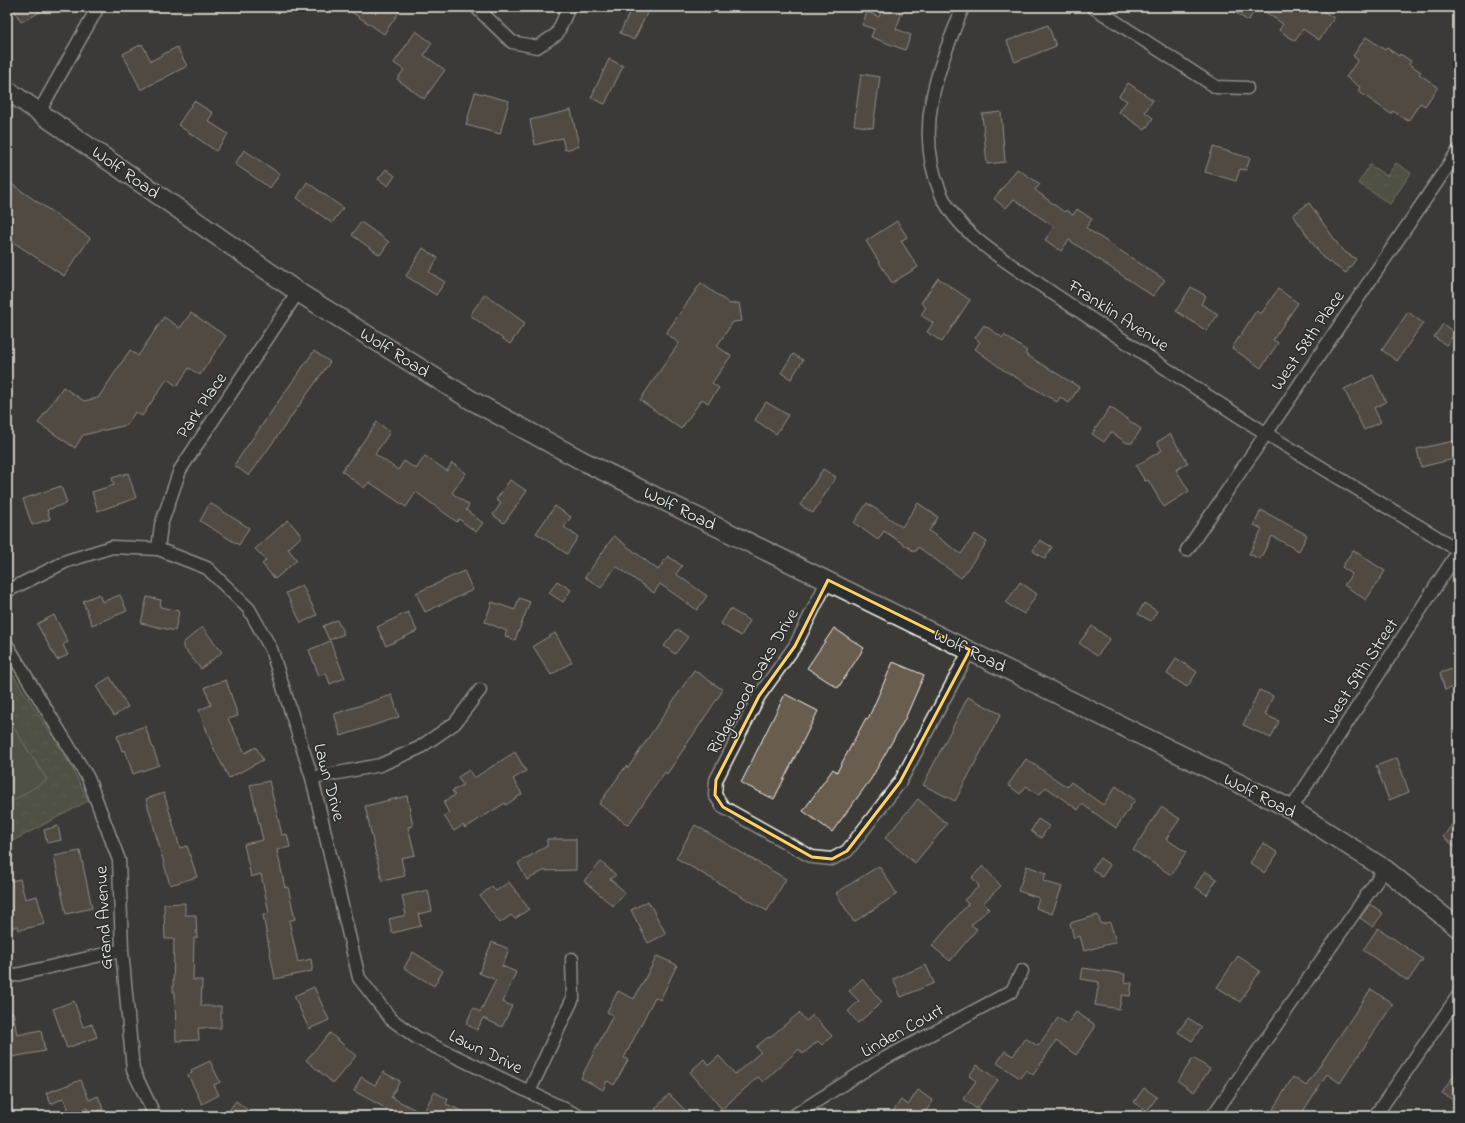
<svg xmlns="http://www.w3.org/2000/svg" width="1465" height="1123" viewBox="0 0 1465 1123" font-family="'Indie Flower',sans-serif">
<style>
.park{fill:url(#park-crowns);stroke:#aeb09e}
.garden{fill:#676e54;stroke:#aeb09e}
.building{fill:#695d50;stroke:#f4f1e8}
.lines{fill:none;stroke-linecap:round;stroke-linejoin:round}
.minor-casing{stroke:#f4f1e8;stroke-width:15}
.secondary-casing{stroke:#f4f1e8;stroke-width:21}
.minor{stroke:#2a2d2e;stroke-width:12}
.secondary{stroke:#2a2d2e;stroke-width:18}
.marked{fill:none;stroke:#ffd166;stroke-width:3;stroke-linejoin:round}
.labels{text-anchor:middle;stroke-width:3;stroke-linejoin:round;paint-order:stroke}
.street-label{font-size:18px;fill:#f4f1e8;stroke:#2a2d2e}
</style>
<defs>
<pattern id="park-crowns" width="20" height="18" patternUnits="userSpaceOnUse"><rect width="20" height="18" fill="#676e54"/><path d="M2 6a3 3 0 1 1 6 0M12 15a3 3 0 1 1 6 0" fill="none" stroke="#7d836d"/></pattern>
</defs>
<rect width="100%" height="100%" fill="#3d3b38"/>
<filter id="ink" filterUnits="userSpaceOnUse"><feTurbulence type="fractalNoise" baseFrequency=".025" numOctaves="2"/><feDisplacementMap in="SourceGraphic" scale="8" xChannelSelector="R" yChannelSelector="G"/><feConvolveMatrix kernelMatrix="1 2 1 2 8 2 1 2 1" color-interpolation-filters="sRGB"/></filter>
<g filter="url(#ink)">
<path class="park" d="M1396 163 1411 173 1390 204 1358 183 1370 165 1387 176Z
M7 665 71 765 88 801 7 844Z"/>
<path class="garden" d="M7 717 47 780 7 804Z"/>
<path class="building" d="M13 7H50L21 22Z
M344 7H391L399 12 384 34Z
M632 7H650L634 40 620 33Z
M883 7H904L896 29 911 35 905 50 871 37 874 29 862 25 867 12 879 17Z
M1227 7H1257L1248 21Z
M1258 7H1317L1334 18 1319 40 1303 29 1295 41 1279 30 1283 24Z
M1048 25 1056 46 1015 62 1007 41Z
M416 31 432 43 424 55 445 70 424 99 397 79 404 70 394 63Z
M1366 37 1385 50 1387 48 1399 56 1400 54 1411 61 1409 64 1421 72 1419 74 1438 87 1425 106 1420 103 1408 121 1393 111 1391 114 1358 91 1360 87 1346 77 1358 60 1353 56Z
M142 44 151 61 177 47 187 66 141 90 123 54Z
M609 59 623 66 605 104 591 98Z
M861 74 880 77 873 128 854 125Z
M1128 83 1153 100 1145 112 1153 118 1145 130 1119 112 1127 101 1119 96Z
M475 92 509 101 500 134 466 125Z
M194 101 213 113 208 121 228 134 216 151 178 125Z
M571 110 579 146 565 150 562 138 535 145 530 120Z
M1001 112 1005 162 987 164 982 114Z
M1213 147 1250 158 1246 170 1240 169 1236 181 1205 172Z
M244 150 280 174 270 188 235 164Z
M386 169 395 176 388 186 378 179Z
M1017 169 1040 184 1035 190 1064 212 1066 210 1073 215 1077 209 1092 219 1086 228 1165 280 1153 296 1069 240 1061 251 1045 240 1054 227 1014 199 1006 208 994 199Z
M7 181 90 238 64 276 7 238Z
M307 182 343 208 332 223 297 198Z
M1309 203 1342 250 1356 259 1346 273 1323 258 1293 215Z
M897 221 907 237 901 241 918 267 892 283 866 241Z
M361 222 389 242 380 255 352 235Z
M423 248 438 258 429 272 445 282 436 295 406 276Z
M938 278 970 300 942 342 927 332 933 323 921 315 926 307 921 303Z
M701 283 730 304 739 303 742 321 733 322 717 346 731 356 712 383 719 388 708 403 702 399 681 429 640 400 679 343 666 333Z
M1191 287 1206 296 1201 304 1218 314 1207 331 1176 311Z
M1278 289 1298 303 1273 340 1278 343 1261 368 1232 348 1256 311 1261 314Z
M485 294 525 323 510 344 470 315Z
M1408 312 1423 323 1397 361 1382 350Z
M191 313 226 336 200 375 189 368 177 386 167 379 142 416 135 412 127 425 83 435 75 448 38 423 63 387 84 401 98 398 130 350 138 356 164 317 180 328Z
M1443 324 1455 333 1446 345 1434 337Z
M984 325 1003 338 1004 335 1027 351 1025 354 1079 387 1069 403 1060 397 1057 402 1002 369 975 349 980 342 975 338Z
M314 351 330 362 249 476 234 465Z
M793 354 803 360 791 379 781 373Z
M1373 375 1386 402 1374 408 1381 422 1364 430 1344 389Z
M766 402 788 415 776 434 755 420Z
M1110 407 1141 429 1132 443H1127L1111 432 1104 442 1092 434Z
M377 422 390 432 375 454 398 470 404 461 416 469 425 456 447 471 452 463 466 473 452 493 469 505 466 510 483 523 476 532 459 519 457 522 416 492 406 507 369 482 364 488 342 471Z
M1170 434 1188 463 1176 470 1189 491 1164 507 1148 480 1145 481 1136 466 1162 450 1157 442Z
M1458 440V458L1421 467 1417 449Z
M823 469 836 477 813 513 800 505Z
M128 473 136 498 98 511 92 492 114 485 112 478Z
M510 480 527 491 504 523 493 515 501 503 496 500Z
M61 486 67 503 47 510 50 519 32 525 23 499Z
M210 503 249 528 239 545 200 521Z
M867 503 902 527 918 503 938 517 929 531 961 554 975 534 987 542 961 578 918 547 915 552 884 531 878 540 854 523Z
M555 506 571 517 564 527 578 537 567 554 536 533Z
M1261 510 1307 535 1299 551 1272 536 1260 559 1249 554 1262 529 1254 525Z
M288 520 302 536 288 549 297 560 275 579 262 564 266 560 255 549Z
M614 536 658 570 668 556 682 566 676 574 707 596 697 610 660 584 654 593 616 566 601 588 585 577Z
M1040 540 1052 547 1045 559 1033 551Z
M1353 550 1385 571 1366 600 1344 585 1352 574 1342 567Z
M464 571 473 590 425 612 416 593Z
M557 581 571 590 563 602 549 593Z
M1020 582 1037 594 1024 614 1006 603Z
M302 585 317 615 301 623 286 593Z
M99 594 102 602 120 595 127 611 92 625 83 601Z
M147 597 161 600 160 607 179 611 175 631 141 623Z
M519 598 530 602 515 640 505 636 507 631 485 622 492 602 515 610Z
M1144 603 1157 611 1151 621 1138 614Z
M730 609 750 621 741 636 721 624Z
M408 612 417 631 386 646 377 627Z
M54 615 68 642 63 645 68 655 57 660 37 624Z
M337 620 344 634 329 640 323 626Z
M1092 626 1110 639 1097 656 1079 643Z
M202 627 222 652 201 669 183 647V643Z
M834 628 864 648 838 688 807 668Z
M677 629 688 637 675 654 664 646Z
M555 633 572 662 551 675 533 646Z
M330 641 345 678 330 684 326 673 319 676 309 650Z
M1176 658 1197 672 1187 687 1167 674Z
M893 662 924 675 905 719 871 779 832 832 803 811 833 769 837 772 866 718 868 719Z
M1458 667V685L1445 690 1440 673Z
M694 670 723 690 667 774 665 772 628 825 599 804 626 766 628 768Z
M110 677 128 707 114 716 96 686Z
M226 680 238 716 228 719 245 753 256 747 263 760 229 778 212 745 199 710 211 705 205 687Z
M1259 690 1273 696 1265 715 1279 721 1271 738 1243 725Z
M785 694 818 711 774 799 741 783Z
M392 695 399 717 341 736 334 714Z
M968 697 1001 714 955 801 923 785Z
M145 726 159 765 133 774 125 750 122 751 117 736Z
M515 752 526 771 513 779 522 794 506 805 505 803 465 828 463 825 454 831 444 816 449 813 443 802 455 795 452 791 463 785 458 777 469 770 474 778Z
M1397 758 1409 792 1389 800 1376 766Z
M1026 759 1067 787 1071 782 1103 805 1116 786 1135 800 1116 828 1082 804 1078 810 1046 787 1039 795 1026 786 1020 794 1008 785Z
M269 781 282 835 287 834 290 847 277 850 285 888 288 887 295 919 289 921 298 962 311 959 312 966V971L275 979 263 915 269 913 261 874 251 877 244 844 263 840 250 785Z
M164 793 180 848 187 846 197 877 170 885 146 799Z
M407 796 413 826 408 827 415 855 401 858 405 876 382 881 365 806Z
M918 799 947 824 915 863 885 838Z
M1161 807 1180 819 1166 839 1186 852 1171 875 1133 850Z
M1458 817V849L1443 837Z
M1038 819 1049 826 1041 838 1031 831Z
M695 825 786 879 767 911 676 858Z
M58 826 61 840 47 843 44 830Z
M547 839H576V870L543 871 527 880 518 863 547 846Z
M1263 843 1278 853 1264 873 1250 863Z
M80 851 92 908 66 914 54 856Z
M1100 858 1110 865 1102 877 1092 869Z
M601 862 616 875 610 879 625 892 613 906 584 881Z
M879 866 897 894 854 922 836 893Z
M983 866 1001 886 983 903 989 909 971 925 977 929 950 961 932 946 968 904 964 900 979 886 972 877Z
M1027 866 1046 873 1043 881 1062 887 1052 914 1036 908 1039 898 1018 891Z
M1205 871 1217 879 1207 895 1195 887Z
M20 879 25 899 37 896 45 924 19 930 18 926 7 929V882Z
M509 882 529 909 515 919 511 915 500 923 480 896 492 886 496 891Z
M428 890 432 911 418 914 421 926 392 933 389 919 406 915 402 896Z
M648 901 666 934 648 943 631 910Z
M185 903V915H196L197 938H194L193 980H202L201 1006H221V1028H198L199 1040 176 1041 175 992H173L174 939H165L164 904Z
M1370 904 1383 913 1373 927 1360 918Z
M1098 915 1101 924 1110 922 1116 942 1084 951 1080 936 1074 938 1070 923Z
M1378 928 1423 959 1408 981 1363 950Z
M492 942 509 949 502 966 516 972 503 1002 512 1006 502 1027 483 1018 477 1030 466 1024 473 1008 480 1012 496 980 479 973Z
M413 952 443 971 434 986 404 968Z
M657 956 677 965 660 1000 655 997 624 1058 628 1060 614 1085 607 1081 603 1090 581 1078 613 1015 607 1012 618 991 634 999Z
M1238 956 1260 971 1240 1002 1217 987Z
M926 965 934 983 901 997 893 979Z
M1083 968 1125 974 1124 982 1132 983 1130 996 1122 995 1119 1009 1095 1005 1099 982 1081 979Z
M862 979 882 1002 858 1023 848 1011 859 1001 849 991Z
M314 987 329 1020 309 1029 294 996Z
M1371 989 1393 1004 1340 1083 1327 1074 1300 1116H1283L1273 1109 1293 1077 1306 1086Z
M74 1001 83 1027 92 1024 97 1037 67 1048 53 1009Z
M7 1012H13L17 1035 41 1030 45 1051 7 1058Z
M1076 1012 1094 1024V1029L1076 1055 1056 1041 1033 1075 1026 1070 1020 1078 997 1063 1005 1051 1013 1056 1025 1038 1038 1046 1058 1018 1067 1024Z
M799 1013 806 1021 813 1015 832 1036 822 1045 818 1041 803 1054 799 1049 763 1082 758 1077 722 1109 690 1072 704 1059 709 1065 719 1056 735 1074 761 1052 756 1047 768 1037 769 1038Z
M1188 1018 1202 1027 1192 1041 1178 1032Z
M330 1033 356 1056 333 1083 306 1060Z
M1193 1058 1210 1069 1194 1092 1178 1081Z
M210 1061 220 1082 214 1085 219 1095 202 1104 188 1075 192 1073 191 1070Z
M977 1065 998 1080 977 1109 963 1099 976 1081 969 1076Z
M1458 1069V1103L1442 1093Z
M383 1072 400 1081 391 1097 423 1114 434 1092 448 1099 446 1104 473 1116H400L354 1091 361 1077 375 1085Z
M81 1080 89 1100 98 1096 103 1109 89 1115 87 1108 70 1114 64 1098 51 1104 46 1093Z
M1144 1088 1157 1097 1147 1111 1134 1102Z
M918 1090 933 1101 923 1115 924 1116H890L901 1100 908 1105Z
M669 1094 691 1116H662L655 1109Z
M236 1101 255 1116H225Z"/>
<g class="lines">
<g class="minor-casing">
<path id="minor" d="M476 7 512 42 537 47 557 34 569 7
M963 7C938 69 913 128 941 194 958 233 1001 258 1035 281 1062 300 1090 318 1117 336 1167 369 1216 402 1267 434 1330 473 1394 511 1458 550
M1093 7 1216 87 1247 88
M39 112 98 7
M158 549 161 525 180 470 298 292
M1187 550 1458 151
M828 580 795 646 759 696 716 780 715 795 723 807 812 857 832 859 847 851 900 782 970 650
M7 591 67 561 112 547 158 549 207 568 249 609 271 649 312 778 359 978 391 1019 417 1038 579 1116
M7 645 88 778 119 860 122 950 133 1070 155 1116
M312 778 380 765 419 748 455 723 480 690
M1291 809 1458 552
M7 977 122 950
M529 1092 573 998 572 959
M1214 1114 1385 869
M793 1116 878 1062 1012 991 1022 971
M1375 1116 1458 996"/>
</g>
<g class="secondary-casing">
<path id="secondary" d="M7 90 298 292 471 400 581 460 1291 809 1385 869 1458 928"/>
</g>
<use href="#minor" class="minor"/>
<use href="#secondary" class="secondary"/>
</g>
</g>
<path d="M0 0H1465V1123H0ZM828 580 970 650 900 782 847 851 832 859 812 857 723 807 715 795 716 780 759 696 795 646Z" fill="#3d3b38" fill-opacity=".55" fill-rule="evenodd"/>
<path class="marked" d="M828 580 970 650 900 782 847 851 832 859 812 857 723 807 715 795 716 780 759 696 795 646Z"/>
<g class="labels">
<g class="street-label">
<text transform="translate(126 172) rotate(35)" y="6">Wolf Road</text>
<text transform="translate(1119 315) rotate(33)" y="6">Franklin Avenue</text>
<text transform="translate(1307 340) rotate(-56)" y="6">West 58th Place</text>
<text transform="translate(395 352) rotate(32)" y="6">Wolf Road</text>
<text transform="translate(201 405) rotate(-56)" y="6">Park Place</text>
<text transform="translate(680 508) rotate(26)" y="6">Wolf Road</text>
<text transform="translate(970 650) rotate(26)" y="6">Wolf Road</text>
<text transform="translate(1360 671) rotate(-57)" y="6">West 59th Street</text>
<text transform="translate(752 681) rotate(-60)" y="6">Ridgewood Oaks Drive</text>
<text transform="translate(330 782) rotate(75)" y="6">Lawn Drive</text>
<text transform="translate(1260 795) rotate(27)" y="6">Wolf Road</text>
<text transform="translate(103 918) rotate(-93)" y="6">Grand Avenue</text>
<text transform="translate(902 1030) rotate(-29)" y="6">Linden Court</text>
<text transform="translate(486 1051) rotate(26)" y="6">Lawn Drive</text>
</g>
</g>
<rect width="1465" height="1123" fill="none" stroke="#2a2d2e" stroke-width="24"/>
<rect x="12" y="12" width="1441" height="1099" fill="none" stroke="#f4f1e8" stroke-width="1.5" filter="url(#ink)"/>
</svg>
